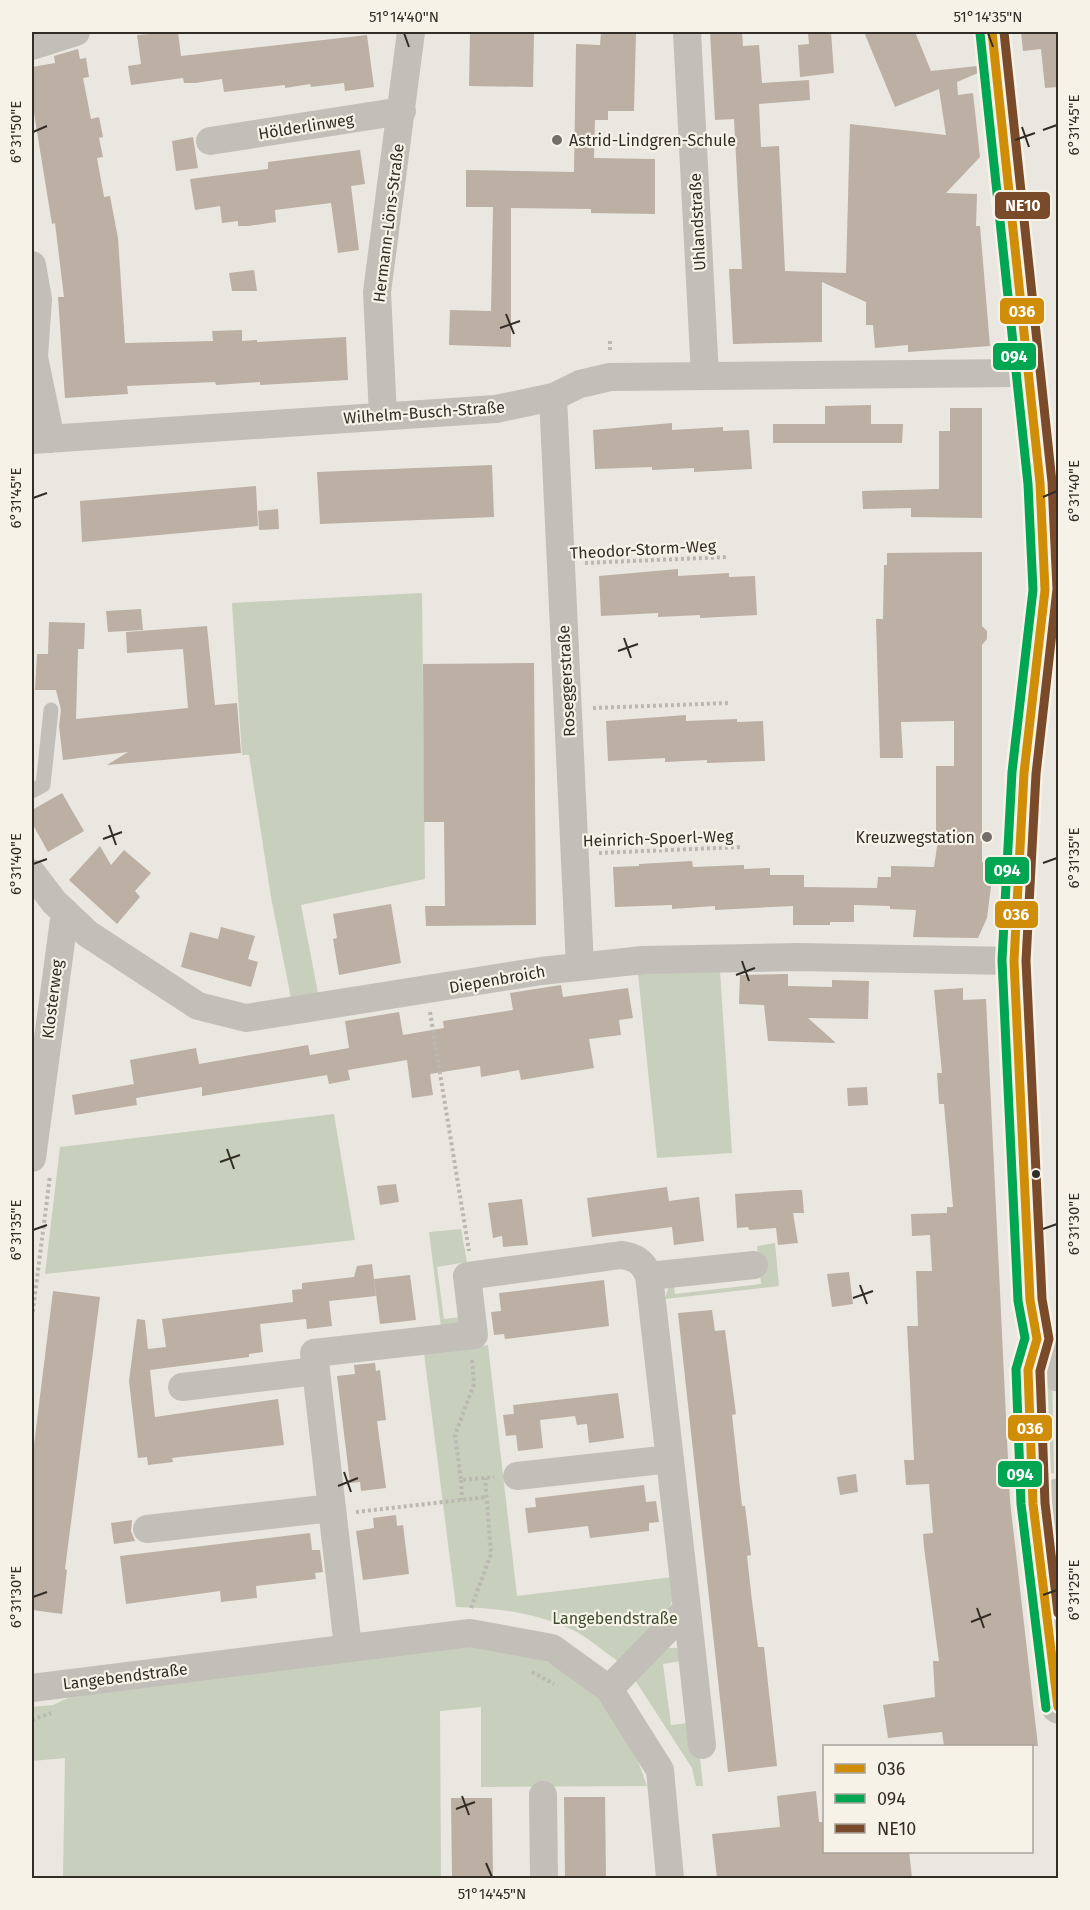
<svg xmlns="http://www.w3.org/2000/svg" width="1090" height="1910" viewBox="0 0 1090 1910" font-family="'Fira Sans',sans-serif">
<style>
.green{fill:#c8cfbc}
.building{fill:#bcafa4}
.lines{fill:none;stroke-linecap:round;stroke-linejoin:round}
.path{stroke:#bbb8b2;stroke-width:4;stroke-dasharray:3 3;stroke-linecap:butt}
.service{stroke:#c2bfb9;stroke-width:15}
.minor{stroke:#c2bfb9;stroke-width:28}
.tertiary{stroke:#c2bfb9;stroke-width:33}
.bus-1-casing{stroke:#f6f2e7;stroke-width:14}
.bus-2-casing{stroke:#f6f2e7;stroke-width:14}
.bus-3-casing{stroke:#f6f2e7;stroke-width:14}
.bus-1{stroke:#d08e08;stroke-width:9}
.bus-2{stroke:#00a651;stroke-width:9}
.bus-3{stroke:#7a4b2a;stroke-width:9}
.ticks{fill:none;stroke:#332d28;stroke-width:2}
.poi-dot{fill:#736e68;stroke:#f6f2e7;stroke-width:2}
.bus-dot{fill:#332d28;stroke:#f6f2e7;stroke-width:2}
.labels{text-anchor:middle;stroke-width:4.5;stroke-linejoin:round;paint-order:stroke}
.street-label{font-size:16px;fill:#332d28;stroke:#f6f2e7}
.poi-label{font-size:16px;fill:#332d28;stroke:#f6f2e7;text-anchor:start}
.park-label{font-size:16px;fill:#3d4e2f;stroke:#f6f2e7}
.line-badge{stroke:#f6f2e7;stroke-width:2}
.badge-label{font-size:16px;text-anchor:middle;font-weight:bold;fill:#fff}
.neatline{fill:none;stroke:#332d28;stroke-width:2}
.ticks-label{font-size:15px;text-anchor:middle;fill:#332d28}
</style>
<rect width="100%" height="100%" fill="#eae7e0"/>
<path class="green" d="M422 593 425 879 301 905 318 993 291 998 271 897 249 755H242L232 603Z
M720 971 732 1153 657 1158 638 974Z
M334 1114 355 1240 45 1274 60 1147Z
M461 1229 467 1262 437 1267 444 1319 462 1317 456 1326 441 1327 429 1232Z
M775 1243 779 1286 665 1299 668 1288 674 1285 675 1294 761 1284 757 1246Z
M488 1345 517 1596 673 1577 674 1595 669 1609 619 1662C604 1652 589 1638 573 1630 535 1612 497 1608 456 1607L424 1353Z
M1052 1372 1054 1473 1045 1474 1040 1373Z
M492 1646 538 1657 572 1675 609 1708 633 1747 647 1786 481 1787V1707L440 1711 441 1878H63L65 1758 32 1761V1707L53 1705 83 1691 452 1647Z
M664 1648H677L681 1661 663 1664 671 1725 689 1723 700 1758 703 1786H696L692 1768 635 1680Z"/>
<path class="building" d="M178 32 181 56 367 35 374 87 345 91 344 83 311 87 310 84 285 88V85L224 92 222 79 195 83H184L183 78 131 85 128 66 141 64 137 35Z
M470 32H534L533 87 469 86Z
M601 32H636L634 111H608V120H595L594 158 655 159V214L591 213V209L511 208V347L449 345 450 310 491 311 493 207H466V170L574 172 576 44 600 45Z
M710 32H742L743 46 759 45 762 83 809 80 810 100 759 104 761 147 779 146 785 271 846 273 850 124 946 135 939 89 895 107 864 32H915L931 71 977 66 978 73 957 82 958 95 973 93 980 157 946 193 977 194 976 226H980L990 346 908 352V345L875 348 873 325H866V302L822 282V342L733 344 729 269H742L734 119 715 120Z
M808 32H831L834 73 800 77 798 45 809 44Z
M1021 32H1059L1058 87 1045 88 1041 49 1023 51Z
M78 49 80 59 86 58 89 77 83 78 91 119 99 117 103 137 99 138 103 157 97 158 104 197 110 196 118 238 125 343 213 341 212 331 242 330V341L257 340V342L346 337 348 380 260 385V382L216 385 215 382 127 386 128 394 65 398 58 297H64L55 223 52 224 32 101V67L55 63 54 56Z
M193 137 198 168 176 171 172 141Z
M360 150 365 184 351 186 359 250 338 253 331 203 275 210 276 222 248 226H238V221L222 223 220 206 195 210 190 179 268 169V162Z
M254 270 257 291H232L229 273Z
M871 405V424H903L902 443H773V424H825V406Z
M950 408H982V518L911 517V508L863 509 862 491 939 489V431H950Z
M672 423V430L723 427V431L749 430 752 469 694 472V468L652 470V467L595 469 593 430Z
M492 465 494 517 320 524 317 472Z
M256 486 258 526 82 542 80 501Z
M278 509 279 529 259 530 258 511Z
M982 552V626L987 631V639L982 645V862L994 863 987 918 978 938 913 937 916 910 890 909V906L854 905V922H830V925H793V906L715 910V906L672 909V905L615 907 613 867 639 866V864L692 861 693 867 744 865V869L770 868V875H804V887L877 888 878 877H891V866L934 867 939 834 936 833V766H954V721L901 722 903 758H880L876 619H883L884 565H887V553Z
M678 569V576L729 573V577L755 576 757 615 700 618V615L658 617V613L601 616 599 576Z
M141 609 143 630 108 632 106 611Z
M49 622 85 623 84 649H78L76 719 188 708 183 649 127 653 126 632 207 626 215 705 237 703 241 753 107 765 128 752 63 760 59 726 61 710 56 690H35L37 654H48Z
M534 663 536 925 426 926 425 906H445L444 822H424L423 664Z
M686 715V721L737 719V722L763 721 765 761 707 763V760L665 762V758L608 761 606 721Z
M62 793 84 831 48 852 32 823V810Z
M100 846 111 865 124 850 151 873 135 891 140 897 117 924 69 880Z
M391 904 401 963 339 975 333 939 337 938 333 914Z
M221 927 255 936 248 959 258 962 251 987 181 967 190 932 218 939Z
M788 974V986L832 987V980L869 981 868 1019 808 1018 836 1043 768 1041 764 1005 739 1004 740 975Z
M561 985 563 997 628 988 633 1018 619 1020 621 1035 589 1039 594 1068 521 1080 519 1070 481 1077 480 1066 430 1074 433 1095 412 1098 407 1060 348 1070 350 1080 329 1084 327 1075 202 1096V1087L136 1098 130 1060 196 1048 199 1064 308 1045 310 1055 349 1048 345 1021 399 1012 403 1035 444 1028 443 1021 513 1010 510 993Z
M963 988V1000L986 999 1010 1501 1038 1746H944L942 1732 888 1738 883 1705 935 1697 933 1661H939L924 1547 923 1534 933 1533 929 1484 906 1485 905 1470 904 1460H914L907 1326H918L916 1271H932L930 1235 912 1236 911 1214 947 1213V1207H953L944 1104H939L937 1073H942L934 990Z
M134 1084 137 1105 75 1115 72 1095Z
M867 1087 868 1105 848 1106 847 1088Z
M396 1184 399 1202 380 1205 377 1186Z
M667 1187 669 1201 699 1197 704 1241 674 1245 672 1227 592 1237 587 1198Z
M792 1190H802L804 1213H793L798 1243 778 1245 776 1228 749 1230 748 1227 737 1228 735 1194Z
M522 1199 528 1245 503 1247 502 1236 493 1238 488 1203Z
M372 1264 376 1296 329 1301 332 1326 307 1329 306 1319 260 1324 263 1352 249 1354V1357L150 1370 155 1417 278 1399 284 1445 172 1458 173 1462 148 1465 147 1457 138 1458 129 1381 137 1319 145 1320 148 1349 166 1347 162 1319 293 1302 292 1290 302 1289V1283L354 1277 357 1266Z
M849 1272 853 1304 832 1307 827 1274Z
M410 1275 416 1320 380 1324 374 1279Z
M604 1280 609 1326 505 1339 504 1334 494 1335 491 1312 501 1311 499 1293Z
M53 1291 100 1297 65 1569 67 1570 62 1614 32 1610V1461Z
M712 1310 715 1331 725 1330 736 1414 732 1415 742 1506H745L748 1530 751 1555 747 1556 752 1601 758 1647H764L777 1766 728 1772 678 1313Z
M375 1363 376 1371 380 1370 386 1420 377 1421 386 1488 361 1491 360 1482 350 1483 337 1376 355 1374 354 1365Z
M618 1393 624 1438 589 1443 587 1424 577 1425 575 1416 540 1420 543 1448 518 1451 516 1435 506 1436 503 1415 514 1414 513 1405Z
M856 1474 858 1492 840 1495 837 1477Z
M644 1485 646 1502 656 1501 659 1522 649 1523V1531L590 1538 588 1526 528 1533 525 1508 536 1507 535 1498Z
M396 1515 397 1526 403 1525 409 1574 363 1580 356 1531 374 1528 373 1518Z
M132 1520 131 1531 135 1541 114 1544 111 1523Z
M310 1533 312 1550H320L323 1572 315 1573 316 1579 256 1586 257 1598 221 1602 220 1591 126 1604 120 1556Z
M816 1791 819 1822H825V1851H909L912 1878H717L712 1834 780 1827 777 1796Z
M564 1797H605L606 1878H565Z
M451 1798H492L493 1878H452Z"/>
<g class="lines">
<path class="path" d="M610 341V353
M585 563 726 557
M593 708 729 703
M599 853 742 847
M430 1012 469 1251
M32 1318 50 1176
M472 1360 474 1384 455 1435 461 1480 494 1477
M461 1480 462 1500
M356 1512 487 1497
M471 1608 491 1554 485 1478
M532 1672 554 1684
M32 1720 51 1713"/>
<path class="service" d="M32 791 43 785 51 710"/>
<path class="minor" d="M687 32 705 376
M32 46 76 32
M210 141 402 111
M32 265 38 299 34 357 51 439
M553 397 580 966
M383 416 377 292 411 32
M32 440 496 409 553 397 580 384 610 377 1029 373
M32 873 54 902 88 934 198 1006 246 1018 541 971 643 960 798 957 1014 961
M32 1158 65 912
M182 1387 316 1371
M517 1476 670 1459
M147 1529 332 1508
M687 1609 702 1745
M348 1647 314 1353 474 1335 467 1276 621 1255C636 1257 643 1262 649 1276
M32 1688 470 1633 552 1648 609 1689 660 1770 670 1878
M609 1689 687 1609 649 1276 754 1265
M543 1795 544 1878"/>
<path class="tertiary" d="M992 32 1040 483 1045 590 1024 773 1014 961 1030 1300 1037 1339 1050 1353 1058 1375
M1037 1339 1028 1370 1033 1504 1058 1707
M1048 1550 1058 1495"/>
<g class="bus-1-casing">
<path id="bus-1" d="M992 32 1040 483 1045 590 1024 773 1014 961 1030 1300 1037 1339 1028 1370 1033 1504 1058 1707"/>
</g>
<g class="bus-2-casing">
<path id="bus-2" d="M980 33 1028 484 1033 590 1012 772 1002 960 1018 1301 1025 1338 1016 1369 1021 1504 1046 1708"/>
</g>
<g class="bus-3-casing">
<path id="bus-3" d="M1004 32 1052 482 1057 589 1036 774 1026 961 1042 1299 1049 1339 1040 1371 1045 1503 1058 1613"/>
</g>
<use href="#bus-1" class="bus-1"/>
<use href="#bus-2" class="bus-2"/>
<use href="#bus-3" class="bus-3"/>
</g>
<path class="ticks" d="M404 33 409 47M988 33 993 47M1022 127 1029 147M1043 130 1057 125M33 132 47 126M1015 140 1035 133M506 314 514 334M500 328 520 321M1043 497 1057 491M33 498 47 493M624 638 631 658M618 651 638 644M109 825 116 845M103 839 122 832M1043 863 1057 858M33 864 47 859M742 961 749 981M736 975 755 968M227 1149 234 1169M220 1162 240 1155M1043 1229 1057 1224M33 1230 47 1225M860 1285 867 1304M853 1298 873 1291M344 1472 351 1492M338 1486 358 1478M1043 1595 1057 1590M33 1597 47 1592M977 1608 984 1628M971 1622 991 1614M462 1796 469 1815M456 1809 475 1802M486 1863 492 1877"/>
<g class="poi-dot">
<circle cx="557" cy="140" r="6"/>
<circle cx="987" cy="837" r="6"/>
</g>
<circle class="bus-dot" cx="1036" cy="1174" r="5"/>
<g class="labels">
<g class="street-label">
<text transform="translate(306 126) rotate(-9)" y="6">Hölderlinweg</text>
<text transform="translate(697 222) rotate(-93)" y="6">Uhlandstraße</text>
<text transform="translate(388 223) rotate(-83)" y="6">Hermann-Löns-Straße</text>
<text transform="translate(424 412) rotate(-4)" y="6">Wilhelm-Busch-Straße</text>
<text transform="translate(643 549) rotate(-3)" y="6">Theodor-Storm-Weg</text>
<text transform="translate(566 681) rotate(-93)" y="6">Roseggerstraße</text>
<text transform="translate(658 838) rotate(-2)" y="6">Heinrich-Spoerl-Weg</text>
<text transform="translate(497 979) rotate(-10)" y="6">Diepenbroich</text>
<text transform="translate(52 999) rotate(-83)" y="6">Klosterweg</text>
<text transform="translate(125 1676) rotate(-7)" y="6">Langebendstraße</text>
</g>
<g class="poi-label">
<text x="569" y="146">Astrid-Lindgren-Schule</text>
<text x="975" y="843" text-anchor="end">Kreuzwegstation</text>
</g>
<g class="park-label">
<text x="615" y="1624">Langebendstraße</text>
</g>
</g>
<g class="line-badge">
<rect x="994" y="191" width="57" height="29" rx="6" fill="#7a4b2a"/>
<rect x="999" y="297" width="46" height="28" rx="6" fill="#d08e08"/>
<rect x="992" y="342" width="45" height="29" rx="6" fill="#00a651"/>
<rect x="984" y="856" width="46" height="29" rx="6" fill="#00a651"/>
<rect x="994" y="900" width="45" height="29" rx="6" fill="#d08e08"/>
<rect x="1007" y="1414" width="46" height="28" rx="6" fill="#d08e08"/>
<rect x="997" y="1460" width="46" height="28" rx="6" fill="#00a651"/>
</g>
<g class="badge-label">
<text x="1023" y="211">NE10</text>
<text x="1022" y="317">036</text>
<text x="1014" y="362">094</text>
<text x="1007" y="876">094</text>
<text x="1016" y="920">036</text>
<text x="1030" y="1434">036</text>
<text x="1020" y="1480">094</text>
</g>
<rect width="1090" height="1910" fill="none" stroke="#f6f2e7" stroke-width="66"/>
<rect x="823" y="1745" width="210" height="108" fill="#f6f2e7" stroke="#a8a39b" stroke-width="1.5"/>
<rect x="835" y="1764" width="30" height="9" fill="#d08e08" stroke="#a8a39b" stroke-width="1.5"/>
<text x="877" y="1775" font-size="18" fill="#332d28">036</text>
<rect x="835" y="1794" width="30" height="9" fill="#00a651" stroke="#a8a39b" stroke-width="1.5"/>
<text x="877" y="1805" font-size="18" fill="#332d28">094</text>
<rect x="835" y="1824" width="30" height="9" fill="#7a4b2a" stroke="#a8a39b" stroke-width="1.5"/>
<text x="877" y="1835" font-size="18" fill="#332d28">NE10</text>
<rect x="33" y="33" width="1024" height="1844" class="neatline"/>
<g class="ticks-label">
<text x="404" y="22">51°14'40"N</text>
<text x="988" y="22">51°14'35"N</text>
<text transform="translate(1074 125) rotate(-90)" y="5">6°31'45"E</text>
<text transform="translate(16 132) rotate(-90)" y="5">6°31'50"E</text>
<text transform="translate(1074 491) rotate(-90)" y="5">6°31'40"E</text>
<text transform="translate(16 498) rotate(-90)" y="5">6°31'45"E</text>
<text transform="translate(1074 858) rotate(-90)" y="5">6°31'35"E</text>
<text transform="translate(16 864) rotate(-90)" y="5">6°31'40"E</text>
<text transform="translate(1074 1224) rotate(-90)" y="5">6°31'30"E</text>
<text transform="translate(16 1230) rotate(-90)" y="5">6°31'35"E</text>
<text transform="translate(1074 1590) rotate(-90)" y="5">6°31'25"E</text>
<text transform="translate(16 1597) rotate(-90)" y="5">6°31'30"E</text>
<text x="492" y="1899">51°14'45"N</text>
</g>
</svg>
